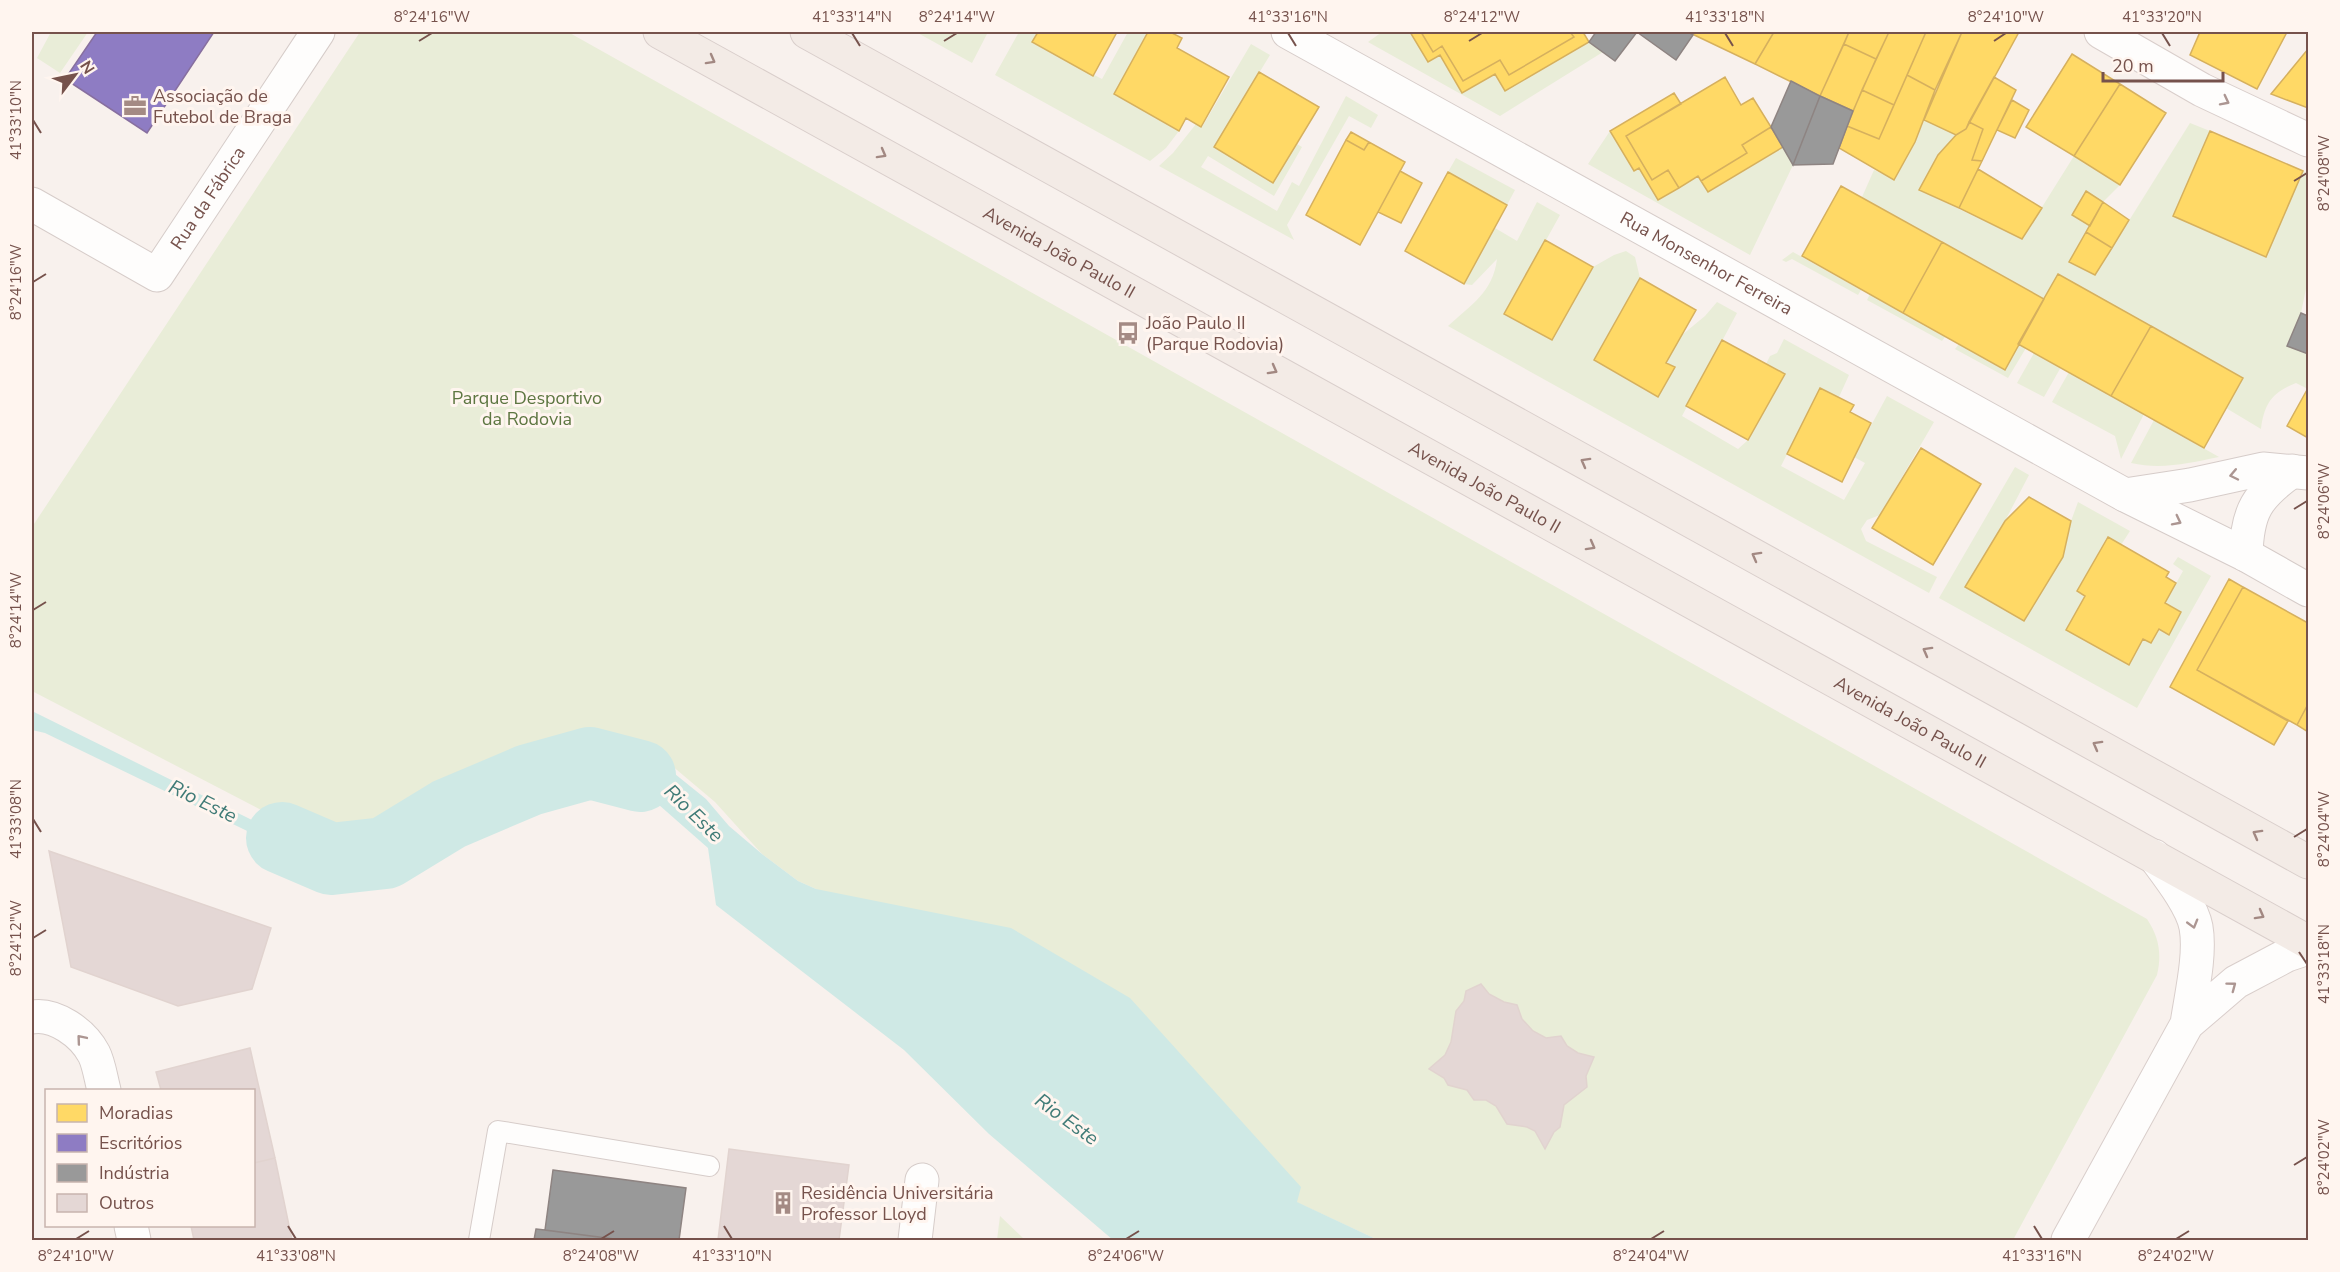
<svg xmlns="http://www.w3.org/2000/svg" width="2340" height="1272" viewBox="0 0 2340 1272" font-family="'Nunito Sans',sans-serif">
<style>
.green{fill:#e9edd8}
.water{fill:#cfe9e5}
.homes{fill:#ffd966;stroke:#d6b05e;stroke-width:1.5}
.offices{fill:#8e7cc3;stroke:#876f9f;stroke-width:1.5}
.industry{fill:#999;stroke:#8e8482;stroke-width:1.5}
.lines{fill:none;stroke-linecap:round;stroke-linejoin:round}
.river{stroke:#cfe9e5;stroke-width:72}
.building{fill:#e4d7d5;stroke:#e1d3cf;stroke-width:1.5}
.lane-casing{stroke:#d6ccc9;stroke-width:22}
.street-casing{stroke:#d6ccc9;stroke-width:35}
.secondary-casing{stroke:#d9cecb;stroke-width:35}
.primary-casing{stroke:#d9cecb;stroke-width:35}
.lane{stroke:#fefdfc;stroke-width:20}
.street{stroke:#fefdfc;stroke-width:33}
.secondary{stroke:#fefdfc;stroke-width:33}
.primary{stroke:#f3ebe6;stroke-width:33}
.oneway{stroke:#a28882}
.oneway2{stroke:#ac9692}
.ticks{fill:none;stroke:#76524c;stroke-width:2}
.labels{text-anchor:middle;stroke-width:6;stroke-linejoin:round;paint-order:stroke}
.poi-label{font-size:18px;fill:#76524c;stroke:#fff5ef;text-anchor:start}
.street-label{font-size:18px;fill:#76524c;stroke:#fff5ef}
.park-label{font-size:18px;fill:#5d7641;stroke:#fff5ef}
.water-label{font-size:20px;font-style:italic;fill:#407b77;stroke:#fff5ef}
.neatline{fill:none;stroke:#76524c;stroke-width:2}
.ticks-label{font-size:15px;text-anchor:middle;fill:#76524c}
</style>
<rect width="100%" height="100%" fill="#f8f1ed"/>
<path class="green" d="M51 32H88L60 73 37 58Z
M360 32H568L2147 919C2159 937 2162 954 2157 975L2013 1240H1378L1296 1202 816 889 798 881 762 854 715 802 658 754 624 743 559 755 463 797 377 839 325 843 32 691V527Z
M916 32H988L972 63Z
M1019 32H1038L1033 43 1102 79 1128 32H1148L1114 94 1179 131 1166 148 1150 161 995 75Z
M1382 32H1410L1428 62 1440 55 1462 93 1495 74 1505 91 1589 42 1603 52 1500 116 1368 42Z
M1251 44 1270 55 1214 147 1273 183 1297 144 1302 147 1274 196 1208 156 1201 167 1277 211 1292 182 1299 186 1346 96 1378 115 1371 128 1349 116 1287 225 1294 240 1159 166 1173 153 1196 124 1202 127Z
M1924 120 1956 135 1938 155 1919 190 2022 239 2074 156 2120 185 2103 202 2086 191 2090 226 2069 262 2095 275 2190 123 2210 131 2173 216 2265 257 2303 171 2308 174V279L2301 313 2287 345 2308 354V389L2296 383C2272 392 2264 404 2261 429L2226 408 2243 378 2058 274 2044 299 1862 197 1874 170 1895 179 1915 142Z
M1610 131 1634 171 1639 168 1658 200 1698 176 1708 192 1783 147 1793 165 1750 255 1588 164Z
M1456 158 1515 190 1507 205 1448 172Z
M1537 202 1560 215 1505 314 1552 340 1593 267 1614 255 1626 251 1635 257 1640 278 1594 360 1657 397 1674 367 1666 363 1682 335 1705 316 1717 302 1737 313 1682 416 1738 449 1748 440 1785 375 1766 364 1770 356 1777 353 1784 339 1849 375 1839 397 1820 389 1781 466 1844 500 1865 463 1854 457 1887 396 1934 422 1880 515 1867 520 1861 529 1866 541 1937 577 1929 593 1448 326C1471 305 1493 292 1497 259L1472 285 1464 284 1495 228 1517 241Z
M1793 252 1861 290 1858 295 1792 259 1786 262 1782 260Z
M1870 294 1945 337 1942 341 1867 300Z
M1959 344 2004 370 2018 344 2026 348 2008 378 1955 349Z
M2034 353 2061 367 2044 397 2017 383Z
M2069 372 2144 414 2121 459 2115 436 2052 402Z
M2154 420 2219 457C2189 463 2162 470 2131 463Z
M2015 467 2029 475 2005 521 1966 587 2024 621 2063 557 2071 521 2078 502 2130 531 2121 545 2107 537 2077 591 2085 596 2066 629 2128 665 2143 639 2151 643 2159 629 2169 634 2181 612 2165 603 2183 571 2173 564 2178 557 2211 576 2137 708 1939 598Z
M1000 1216 1025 1240H997Z"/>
<path class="water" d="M32 711 331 859 385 853 449 814 603 755 651 759 675 774 706 799 729 826 762 854 798 881 816 889 1011 928 1130 998 1301 1187 1297 1202 1378 1240H1113L989 1134 904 1050 716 905 708 848 642 790 575 784 395 870 340 876 45 733 32 730Z"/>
<path class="homes" d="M1038 32H1117L1093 76 1032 42Z
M1148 32H1170L1182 38 1177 48 1229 77 1201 127 1186 118 1179 131 1114 94Z
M1410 32H1421L1433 52 1442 46 1463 81 1500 60 1509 75 1574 37 1570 32H1583L1589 42 1505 91 1495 74 1462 93 1440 55 1428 62Z
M1421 32H1570L1574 37 1509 75 1500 60 1463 81 1442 46 1433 52Z
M1688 32H1774L1755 64Z
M1774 32H1849L1820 96 1755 64Z
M1849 32H1889L1876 59 1844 44Z
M1889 32H1926L1894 105 1862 90Z
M1926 32H1962L1935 90 1907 75Z
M1962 32H2019L1966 129 1956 135 1924 120Z
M2200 32H2287L2257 89 2190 55Z
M1844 44 1876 59 1853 111 1820 96Z
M2308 49V108L2271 94Z
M2072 54 2120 84 2074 156 2026 127Z
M1259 72 1319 107 1273 183 1214 147Z
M1907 75 1935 90 1915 142 1894 180 1839 148 1847 126 1879 139Z
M1725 77 1741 105 1753 98 1771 127 1742 145 1747 153 1701 181 1698 176 1679 188 1668 170 1652 180 1626 136Z
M1994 77 2016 90 1982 161 1972 160 1983 129 1969 122Z
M2120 84 2166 113 2120 185 2074 156Z
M1862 90 1894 105 1879 139 1847 126Z
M1674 93 1681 104 1626 136 1652 180 1668 170 1679 188 1658 200 1639 168 1634 171 1610 131Z
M2012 100 2029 110 2015 138 1997 130Z
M1969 122 1983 129 1972 160 1982 161 1959 208 1919 190 1938 155 1956 135 1966 129Z
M1771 127 1783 147 1708 192 1701 181 1747 153 1742 145Z
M2210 131 2303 171 2266 257 2173 216Z
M1351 132 1369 142 1364 150 1346 140Z
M1346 140 1364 150 1369 142 1405 162 1360 245 1306 215Z
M1978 169 2042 208 2022 239 1959 208Z
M1400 171 1422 183 1401 223 1378 212Z
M1448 172 1507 205 1464 284 1405 251Z
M1841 186 1942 242 1903 313 1802 256Z
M2086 191 2103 202 2090 226 2072 215Z
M2103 202 2129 220 2112 248 2086 232Z
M2086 232 2112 248 2095 275 2069 262Z
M1545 240 1593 267 1552 340 1504 314Z
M1942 242 2044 299 2005 370 1903 313Z
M2058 274 2151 326 2111 396 2018 344Z
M1640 278 1696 310 1666 363 1675 367 1658 397 1594 360Z
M2151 326 2243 378 2204 448 2111 396Z
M1722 340 1785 374 1748 440 1686 406Z
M1820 388 1854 405 1850 412 1871 423 1842 482 1787 454Z
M2308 388V438L2287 426Z
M1921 448 1981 484 1933 565 1872 528Z
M2029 497 2071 521 2063 557 2024 621 1965 587 2005 521Z
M2108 537 2169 572 2166 577 2176 583 2165 603 2181 612 2169 635 2159 629 2151 643 2143 639 2129 665 2066 630 2085 596 2077 591Z
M2229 579 2243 587 2197 670 2288 721 2274 745 2170 687Z
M2243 587 2308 623V704L2297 725 2197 670Z
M2308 704V732L2297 725Z"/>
<path class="offices" d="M97 32H214L147 133 65 79Z"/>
<path class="industry" d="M1596 32H1637L1615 61 1589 42Z
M1637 32H1688L1693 35 1676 60Z
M1791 81 1820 96 1793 165 1771 127Z
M1820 96 1853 111 1833 164 1793 165Z
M2301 313 2308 316V354L2287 346Z
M553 1170 686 1188 679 1240H622L545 1230Z
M536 1229 545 1230 622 1240H534Z"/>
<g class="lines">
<path class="river" d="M282 838 331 859 385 853 449 814 529 780 590 763 640 776"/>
</g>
<path class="building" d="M49 851 271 928 252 989 178 1006 71 967Z
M1481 984 1489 994 1504 1002 1517 1005 1522 1019 1533 1031 1546 1038 1561 1036 1567 1046 1578 1053 1594 1057 1586 1076 1587 1087 1564 1105 1560 1127 1554 1132 1545 1149 1535 1131 1527 1127 1507 1124 1496 1106 1486 1100H1474L1467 1090 1448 1085 1444 1078 1429 1069 1445 1055 1451 1042 1456 1011 1464 1001 1466 991Z
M250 1048 275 1158 254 1163V1090H161L156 1072Z
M729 1149 849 1165 839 1240H718Z
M275 1158 292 1240H194L191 1226H254V1163Z"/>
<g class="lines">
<g class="lane-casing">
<path id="lane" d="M479 1240 498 1131 709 1166"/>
</g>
<g class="street-casing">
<g id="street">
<path id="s1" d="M1288 32 2125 495 2246 555 2308 590"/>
<path id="s2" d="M32 204 157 275 318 32"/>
<path d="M2125 495 2190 485 2263 469 2308 473"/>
<path d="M2246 555C2247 511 2257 496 2292 471"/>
<path d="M32 1017C55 1013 83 1033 94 1054 99 1064 101 1079 104 1090"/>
<path d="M131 1226 134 1240"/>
<path d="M915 1240 922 1180"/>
</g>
</g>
<g class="secondary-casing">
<path id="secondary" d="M2101 32 2202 90 2308 140
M2154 856C2168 875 2192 905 2196 927 2201 955 2191 996 2187 1024
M2068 1240 2187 1024 2236 982 2287 955 2308 948"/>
</g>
<g class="primary-casing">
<g id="primary">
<path id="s3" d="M660 32 2308 942"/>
<path d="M807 32 2308 862"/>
</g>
</g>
<use href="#lane" class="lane"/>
<use href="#street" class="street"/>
<use href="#secondary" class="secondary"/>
<use href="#primary" class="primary"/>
</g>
<defs><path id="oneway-chevron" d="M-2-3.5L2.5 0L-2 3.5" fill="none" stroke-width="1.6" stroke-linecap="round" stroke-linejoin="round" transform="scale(1.5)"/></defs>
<g class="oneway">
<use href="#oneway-chevron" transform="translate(711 60) rotate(29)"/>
<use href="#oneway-chevron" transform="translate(882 154) rotate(29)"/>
<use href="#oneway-chevron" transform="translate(1273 370) rotate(29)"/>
<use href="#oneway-chevron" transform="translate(1585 462) rotate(-151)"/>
<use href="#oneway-chevron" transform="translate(1591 546) rotate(29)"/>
<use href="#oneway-chevron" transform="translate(1756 556) rotate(-151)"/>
<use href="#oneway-chevron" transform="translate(1927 651) rotate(-151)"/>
<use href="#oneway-chevron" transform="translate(2097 745) rotate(-151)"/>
<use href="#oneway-chevron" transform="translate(2257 834) rotate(-151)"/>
<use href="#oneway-chevron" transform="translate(2260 915) rotate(29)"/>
</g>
<g class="oneway2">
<use href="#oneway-chevron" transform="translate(2225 101) rotate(27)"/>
<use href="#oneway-chevron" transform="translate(2234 475) rotate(168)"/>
<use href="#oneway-chevron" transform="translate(2177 521) rotate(27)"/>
<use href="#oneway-chevron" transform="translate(2193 924) rotate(74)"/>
<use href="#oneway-chevron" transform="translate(2232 986) rotate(-37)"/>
<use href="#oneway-chevron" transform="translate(81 1039) rotate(-130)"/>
</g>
<path class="ticks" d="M852 33 860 46M1288 33 1296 46M1725 33 1733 46M2162 33 2170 46M419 41 432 33M944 41 957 33M1469 41 1482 33M1994 41 2006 33M33 120 41 133M2294 181 2307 173M33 282 46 274M2294 509 2307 501M33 610 46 602M33 819 41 832M2294 837 2307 829M33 938 46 930M2299 952 2307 964M2294 1165 2307 1157M288 1226 296 1239M724 1226 732 1239M2034 1226 2042 1239M76 1239 89 1231M601 1239 614 1231M1126 1239 1139 1231M1651 1239 1664 1231M2176 1239 2189 1231"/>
<defs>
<g id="office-bare" transform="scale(1.8)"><path d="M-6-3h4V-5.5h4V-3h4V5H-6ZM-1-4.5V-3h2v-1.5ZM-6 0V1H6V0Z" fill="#a48a84" stroke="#fff5ef" stroke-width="2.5" paint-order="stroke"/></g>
<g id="bus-bare" transform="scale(1.8)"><path d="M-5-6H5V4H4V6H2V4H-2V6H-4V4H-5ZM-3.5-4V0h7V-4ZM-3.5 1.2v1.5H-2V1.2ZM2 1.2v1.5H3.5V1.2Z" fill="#a48a84" stroke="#fff5ef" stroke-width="2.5" paint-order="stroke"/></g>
<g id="building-bare" transform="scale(1.8)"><path d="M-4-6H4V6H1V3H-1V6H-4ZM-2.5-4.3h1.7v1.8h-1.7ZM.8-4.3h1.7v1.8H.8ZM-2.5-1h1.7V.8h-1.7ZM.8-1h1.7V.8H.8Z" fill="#a48a84" stroke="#fff5ef" stroke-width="2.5" paint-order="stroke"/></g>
</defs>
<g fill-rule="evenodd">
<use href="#office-bare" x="135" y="106"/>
<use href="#bus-bare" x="1128" y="333"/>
<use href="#building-bare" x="783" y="1203"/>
</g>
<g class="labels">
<g class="poi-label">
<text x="153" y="102">Associação de<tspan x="153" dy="21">Futebol de Braga</tspan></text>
<text x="1146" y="329">João Paulo II<tspan x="1146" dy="21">(Parque Rodovia)</tspan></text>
<text x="801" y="1199">Residência Universitária<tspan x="801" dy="21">Professor Lloyd</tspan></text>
</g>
<g class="street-label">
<text dy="6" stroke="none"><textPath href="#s2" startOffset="236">Rua da Fábrica</textPath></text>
<text dy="6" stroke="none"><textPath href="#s3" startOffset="456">Avenida João Paulo II</textPath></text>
<text dy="6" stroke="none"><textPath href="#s1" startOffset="478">Rua Monsenhor Ferreira</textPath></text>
<text dy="6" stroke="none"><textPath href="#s3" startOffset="942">Avenida João Paulo II</textPath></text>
<text dy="6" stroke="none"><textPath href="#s3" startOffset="1428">Avenida João Paulo II</textPath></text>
</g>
<g class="park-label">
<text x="527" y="404">Parque Desportivo<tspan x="527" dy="21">da Rodovia</tspan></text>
</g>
<g class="water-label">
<text transform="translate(203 801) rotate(26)" y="7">Rio Este</text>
<text transform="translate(694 813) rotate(44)" y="7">Rio Este</text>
<text transform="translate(1067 1119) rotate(36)" y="7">Rio Este</text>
</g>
</g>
<rect width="2340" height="1272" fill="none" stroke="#fff5ef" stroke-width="66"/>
<rect x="45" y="1089" width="210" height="138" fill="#fff5ef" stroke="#c8b4ae" stroke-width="1.5"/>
<rect x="57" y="1104" width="30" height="18" fill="#ffd966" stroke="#c8b4ae" stroke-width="1.5"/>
<text x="99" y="1119" font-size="18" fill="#76524c">Moradias</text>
<rect x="57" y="1134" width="30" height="18" fill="#8e7cc3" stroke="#c8b4ae" stroke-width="1.5"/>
<text x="99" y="1149" font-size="18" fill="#76524c">Escritórios</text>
<rect x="57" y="1164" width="30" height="18" fill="#999999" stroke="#c8b4ae" stroke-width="1.5"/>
<text x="99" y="1179" font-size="18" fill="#76524c">Indústria</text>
<rect x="57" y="1194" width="30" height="18" fill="#e4d7d5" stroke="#c8b4ae" stroke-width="1.5"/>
<text x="99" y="1209" font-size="18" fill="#76524c">Outros</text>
<g transform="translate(75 75) rotate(58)" stroke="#fff5ef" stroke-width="4.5" paint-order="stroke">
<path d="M0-4.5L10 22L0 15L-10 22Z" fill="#76524c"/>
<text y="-9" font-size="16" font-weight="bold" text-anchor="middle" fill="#76524c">N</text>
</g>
<path d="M2103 72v9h120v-9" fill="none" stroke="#76524c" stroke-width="3"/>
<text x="2112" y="72" font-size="18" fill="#76524c" stroke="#fff5ef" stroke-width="4.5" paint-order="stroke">20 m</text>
<rect x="33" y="33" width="2274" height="1206" class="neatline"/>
<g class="ticks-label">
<text x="432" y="22">8°24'16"W</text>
<text x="852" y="22">41°33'14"N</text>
<text x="957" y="22">8°24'14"W</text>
<text x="1288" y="22">41°33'16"N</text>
<text x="1482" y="22">8°24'12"W</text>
<text x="1725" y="22">41°33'18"N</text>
<text x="2006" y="22">8°24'10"W</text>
<text x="2162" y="22">41°33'20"N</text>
<text transform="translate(16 120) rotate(-90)" y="5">41°33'10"N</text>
<text transform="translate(2324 173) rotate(-90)" y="5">8°24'08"W</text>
<text transform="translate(16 282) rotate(-90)" y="5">8°24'16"W</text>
<text transform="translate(2324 501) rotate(-90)" y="5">8°24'06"W</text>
<text transform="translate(16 610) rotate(-90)" y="5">8°24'14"W</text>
<text transform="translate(16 819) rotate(-90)" y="5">41°33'08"N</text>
<text transform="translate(2324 829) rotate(-90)" y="5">8°24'04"W</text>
<text transform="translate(16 938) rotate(-90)" y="5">8°24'12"W</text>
<text transform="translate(2324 964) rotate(-90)" y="5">41°33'18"N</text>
<text transform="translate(2324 1157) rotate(-90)" y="5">8°24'02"W</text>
<text x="76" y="1261">8°24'10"W</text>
<text x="296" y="1261">41°33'08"N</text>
<text x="601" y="1261">8°24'08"W</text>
<text x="732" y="1261">41°33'10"N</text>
<text x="1126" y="1261">8°24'06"W</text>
<text x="1651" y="1261">8°24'04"W</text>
<text x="2042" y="1261">41°33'16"N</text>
<text x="2176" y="1261">8°24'02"W</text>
</g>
</svg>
